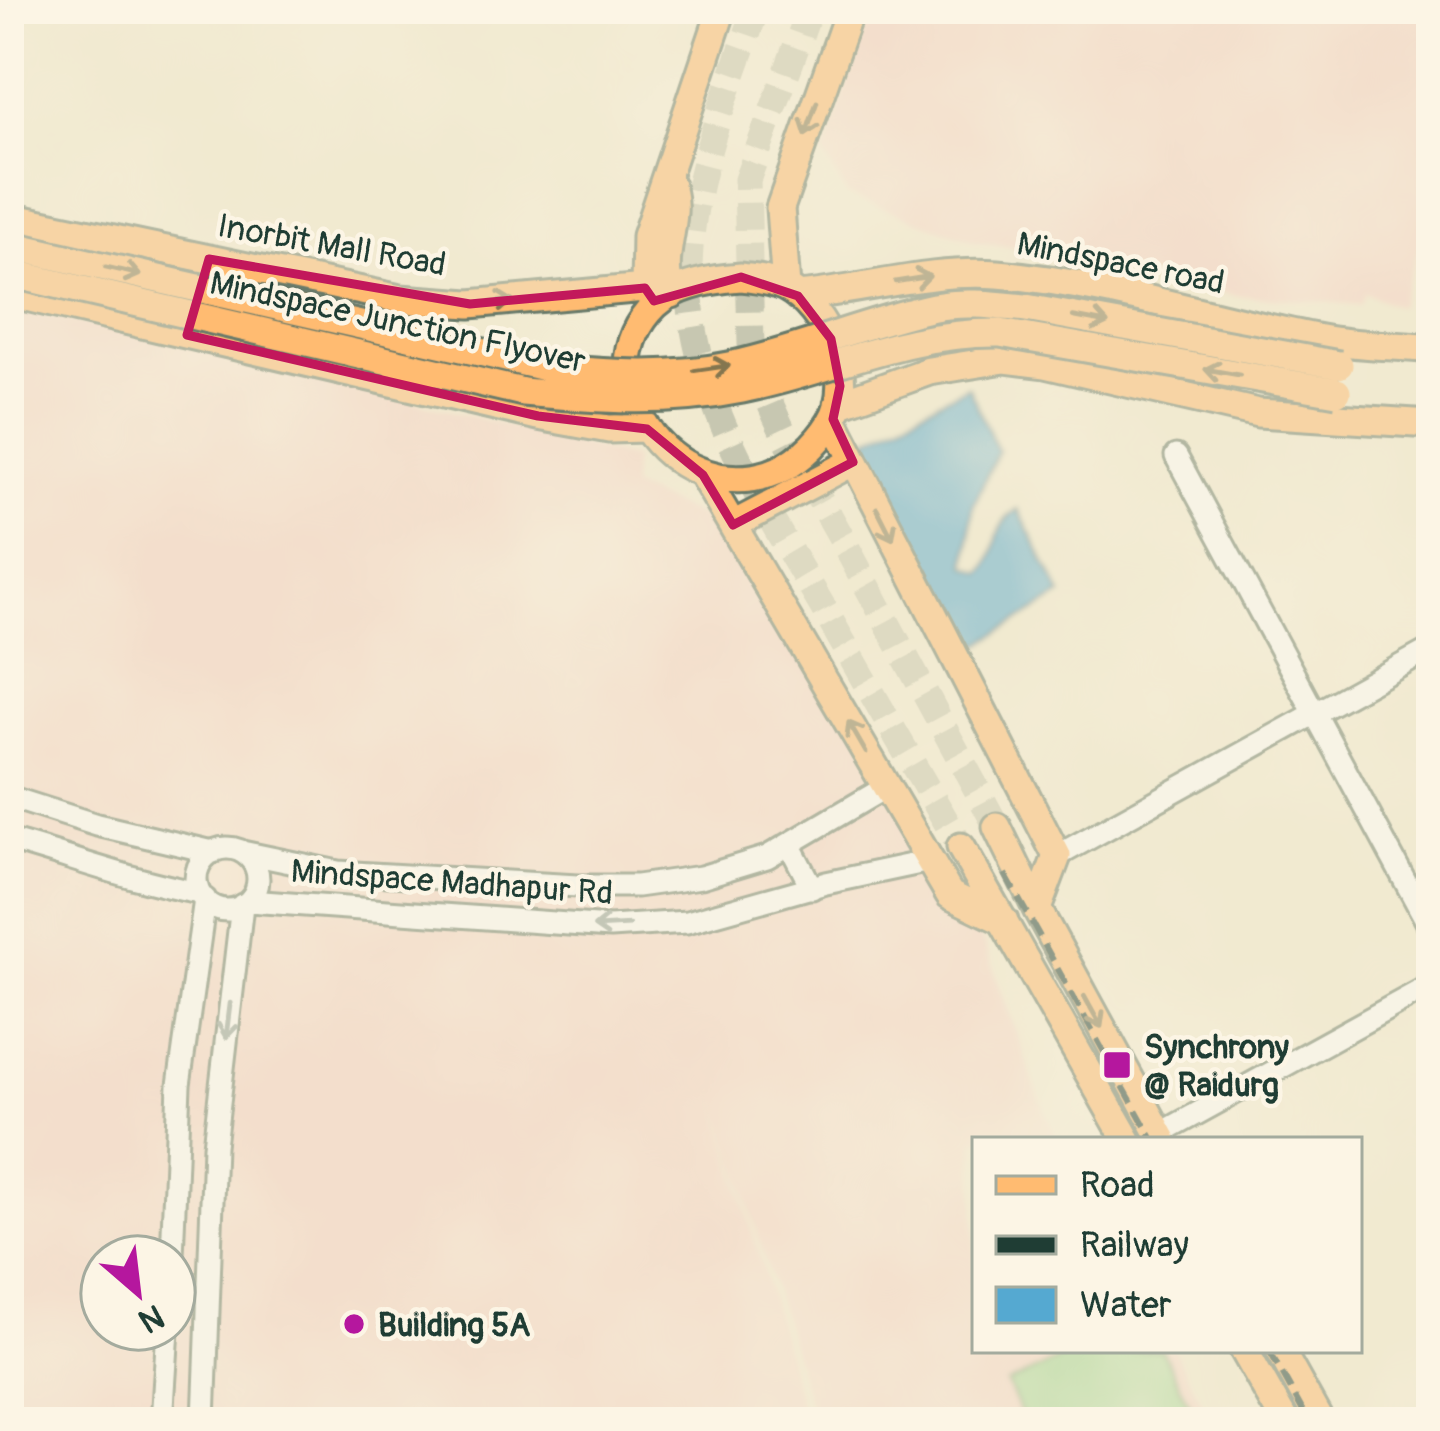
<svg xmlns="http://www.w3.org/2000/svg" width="1440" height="1431" viewBox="0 0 1440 1431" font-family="Pangolin,sans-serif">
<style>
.built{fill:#f7d1c7;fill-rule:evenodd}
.green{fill:#91d288;stroke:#58885e;stroke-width:3}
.water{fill:#55a9d1;stroke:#3a7382;stroke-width:3}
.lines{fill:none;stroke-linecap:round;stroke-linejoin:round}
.major-tunnel{stroke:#c7c7b1;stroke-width:27;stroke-dasharray:27 14;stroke-linecap:butt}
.minor-casing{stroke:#687a6b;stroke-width:27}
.major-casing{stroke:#687a6b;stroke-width:33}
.minor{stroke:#fff;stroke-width:21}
.major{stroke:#ffbb71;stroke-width:27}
.rail{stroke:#1f3d34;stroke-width:6;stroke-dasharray:18 9;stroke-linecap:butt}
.major-bridge-casing{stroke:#687a6b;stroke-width:33;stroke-linecap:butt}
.major-bridge{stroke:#ffbb71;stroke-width:27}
.oneway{stroke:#84764f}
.oneway2{stroke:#8f9e9a}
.marked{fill:none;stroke:#c2185b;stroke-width:9;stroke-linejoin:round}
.poi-dot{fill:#b5179e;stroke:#fcf5e5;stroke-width:4.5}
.labels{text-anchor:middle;stroke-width:9;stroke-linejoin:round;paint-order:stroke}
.street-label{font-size:33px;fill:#1f3d34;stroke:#fcf5e5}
.poi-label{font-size:33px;font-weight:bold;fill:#1f3d34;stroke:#fcf5e5;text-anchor:start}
</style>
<rect width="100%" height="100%" fill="#fcf5e5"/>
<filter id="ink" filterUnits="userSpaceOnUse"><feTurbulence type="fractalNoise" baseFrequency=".00833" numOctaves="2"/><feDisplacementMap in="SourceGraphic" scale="24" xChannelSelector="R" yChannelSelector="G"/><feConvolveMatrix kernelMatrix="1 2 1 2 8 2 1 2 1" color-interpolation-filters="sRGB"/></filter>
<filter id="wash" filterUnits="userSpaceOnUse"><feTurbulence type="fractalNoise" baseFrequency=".004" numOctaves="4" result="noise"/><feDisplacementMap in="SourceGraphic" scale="48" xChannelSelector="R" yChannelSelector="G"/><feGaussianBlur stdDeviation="2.7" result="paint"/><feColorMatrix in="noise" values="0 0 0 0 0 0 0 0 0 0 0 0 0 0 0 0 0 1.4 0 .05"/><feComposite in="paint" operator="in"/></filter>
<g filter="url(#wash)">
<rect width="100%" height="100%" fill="#f1ead0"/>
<path class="built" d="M874 9H1431V216L1398 307 1365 293 1360 305 1233 295 1079 257 977 242 847 195 823 154Z
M9 307 244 357 633 458 631 487 713 522 861 729 985 945 1047 1118 1059 1140H975V1350H1174L1213 1422H814L712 1085 806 1422H9ZM102 1257H174V1329H102Z"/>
<path class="green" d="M1080 1350H1162L1199 1422H1025L1007 1384Z"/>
<path class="water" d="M968 386 998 451 973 506 967 566 983 573C1003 549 988 530 1018 509L1062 595 977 646 902 521 867 439Z"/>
</g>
<g filter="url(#ink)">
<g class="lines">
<path class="major-tunnel" d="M756 9C727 95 689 181 689 274 689 397 764 506 824 609 869 689 915 768 961 847
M810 9 747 180 751 344C765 411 807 475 840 535 892 633 945 730 997 827"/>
<g class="minor-casing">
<path id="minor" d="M1176 456 1431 929
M9 797 97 825 213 852
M9 840C73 858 134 881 199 893
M789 844 812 888
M196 879a31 31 0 1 1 62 0a31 31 0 1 1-62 0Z
M242 852 338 872 578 886H637L701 877 767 857 886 787
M1057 856 1431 649
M249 901 610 927 687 922 826 883 930 861
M1160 1134 1431 985
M172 1257 179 1085 205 899
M162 1422 168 1329
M204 1422 214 1146 242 905"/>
</g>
<g class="major-casing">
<path id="major" d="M667 179C686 216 654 255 672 294
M9 217 400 299 470 304 645 288
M741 277C755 279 772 280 785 287 827 309 857 379 831 422 817 445 794 466 769 474 668 505 582 377 655 305 677 284 713 279 741 277Z
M786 287 780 208 850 9
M9 293 538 416 609 429 646 428
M798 296C865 290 929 269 998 274 1107 283 1214 319 1321 339 1357 346 1395 345 1431 349
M654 302 645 288 646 236 722 9
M838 404 929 371 1005 359 1045 364 1258 413 1431 424
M833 419 1057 856 1037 909
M703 475 950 895 1004 921
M733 525 853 462
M997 827 1037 909 1163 1140
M961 847 1127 1140
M1244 1350 1285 1422
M1280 1350 1320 1422"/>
</g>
<use href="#minor" class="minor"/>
<use href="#major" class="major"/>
<path class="rail" d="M1005 874 1153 1140
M1269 1350 1309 1422"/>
<g class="major-bridge-casing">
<path id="major-bridge" d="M9 245 554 369C611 374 672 378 729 366 799 351 864 322 934 307 964 301 995 305 1026 308L1339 365
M9 273 523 392C597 399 668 404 742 389 835 370 902 332 1000 333L1337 392"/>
</g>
<use href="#major-bridge" class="major-bridge"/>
</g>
<defs><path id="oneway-shaft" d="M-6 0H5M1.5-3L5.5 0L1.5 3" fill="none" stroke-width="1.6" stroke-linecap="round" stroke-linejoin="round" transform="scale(3)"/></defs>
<g class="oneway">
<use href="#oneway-shaft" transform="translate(811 119) rotate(109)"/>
<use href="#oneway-shaft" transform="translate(123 271) rotate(13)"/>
<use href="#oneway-shaft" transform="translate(913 279) rotate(-9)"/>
<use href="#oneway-shaft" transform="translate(495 302) rotate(-5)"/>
<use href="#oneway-shaft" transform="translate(1091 320) rotate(11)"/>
<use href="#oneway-shaft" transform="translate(712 368) rotate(-8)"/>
<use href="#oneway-shaft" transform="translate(1222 372) rotate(-170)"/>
<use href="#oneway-shaft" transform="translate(885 524) rotate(63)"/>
<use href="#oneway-shaft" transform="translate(857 737) rotate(-120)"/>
<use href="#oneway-shaft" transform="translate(1093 1012) rotate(61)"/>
</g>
<g class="oneway2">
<use href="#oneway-shaft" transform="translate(611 926) rotate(177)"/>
<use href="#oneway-shaft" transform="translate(228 1021) rotate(97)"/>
</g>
</g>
<path d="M0 0H1440V1431H0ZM209 259 470 304 645 288 654 301 741 277 798 296 831 339 840 386 833 419 853 462 733 525 703 475 647 429 538 416 187 335Z" fill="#f1ead0" fill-opacity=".55" fill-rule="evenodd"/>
<path class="marked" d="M209 259 470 304 645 288 654 301 741 277 798 296 831 339 840 386 833 419 853 462 733 525 703 475 647 429 538 416 187 335Z"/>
<g class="poi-dot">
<rect x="1102" y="1050" width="30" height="30" rx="6"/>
<circle cx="354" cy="1324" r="12"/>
</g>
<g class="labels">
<g class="street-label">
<text transform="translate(332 244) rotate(10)" y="12">Inorbit Mall Road</text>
<text transform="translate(1121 262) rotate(11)" y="12">Mindspace road</text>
<text transform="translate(398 321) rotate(12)" y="12">Mindspace Junction Flyover</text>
<text transform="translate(452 881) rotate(4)" y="12">Mindspace Madhapur Rd</text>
</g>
<g class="poi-label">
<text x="1144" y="1058">Synchrony<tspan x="1144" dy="38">@ Raidurg</tspan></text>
<text x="378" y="1336">Building 5A</text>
</g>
</g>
<rect width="1440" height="1431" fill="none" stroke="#fcf5e5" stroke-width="48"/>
<rect x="972" y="1137" width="390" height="216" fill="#fcf5e5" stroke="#a4ab9e" stroke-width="3"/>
<rect x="996" y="1176" width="60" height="18" fill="#ffbb71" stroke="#a4ab9e" stroke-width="3"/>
<text x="1080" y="1197" font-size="36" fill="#1f3d34">Road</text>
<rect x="996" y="1236" width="60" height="18" fill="#1f3d34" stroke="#a4ab9e" stroke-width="3"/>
<text x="1080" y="1257" font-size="36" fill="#1f3d34">Railway</text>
<rect x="996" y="1287" width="60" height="36" fill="#55a9d1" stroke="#a4ab9e" stroke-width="3"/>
<text x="1080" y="1317" font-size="36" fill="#1f3d34">Water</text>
<g transform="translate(138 1293) rotate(152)"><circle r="57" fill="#fcf5e5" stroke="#a4ab9e" stroke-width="3"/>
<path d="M0-9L21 45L0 30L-21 45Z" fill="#b5179e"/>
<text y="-18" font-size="33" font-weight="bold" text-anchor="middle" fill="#1f3d34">N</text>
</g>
</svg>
